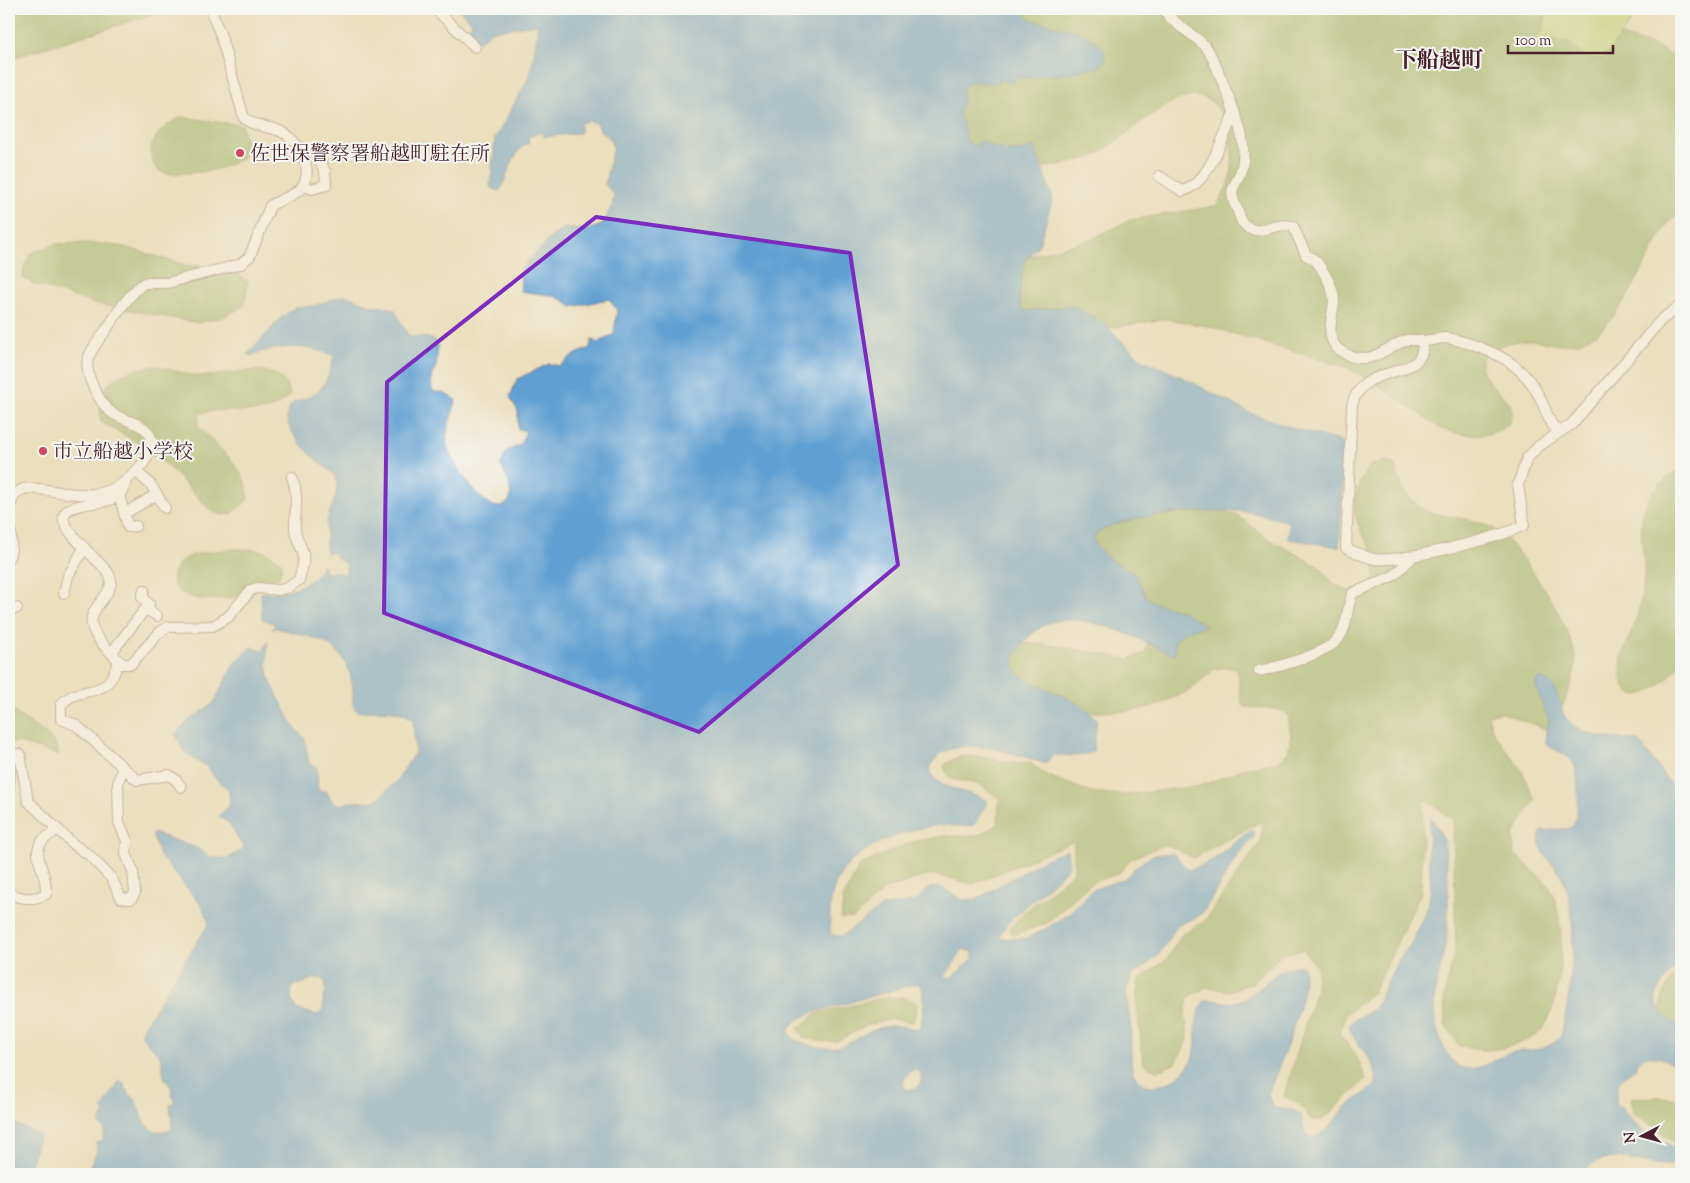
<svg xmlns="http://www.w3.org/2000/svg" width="1690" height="1183" viewBox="0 0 1690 1183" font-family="'Sorts Mill Goudy','Noto Serif JP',serif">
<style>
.green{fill:#bed174;stroke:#847850}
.forest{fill:#96b366;stroke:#706948}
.water{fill:#5e9fd1;stroke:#545f7e;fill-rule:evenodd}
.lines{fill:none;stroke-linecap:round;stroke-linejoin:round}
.minor-casing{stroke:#9a7f74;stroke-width:12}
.minor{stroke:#fff;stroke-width:10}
.marked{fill:none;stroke:#7b2cbf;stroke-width:4;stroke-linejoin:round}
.poi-dot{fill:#d1495b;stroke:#f6f6f2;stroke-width:2}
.labels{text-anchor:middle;stroke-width:4;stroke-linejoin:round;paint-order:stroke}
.poi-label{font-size:20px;fill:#4a1f2b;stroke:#f6f6f2;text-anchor:start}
.quarter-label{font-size:22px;font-weight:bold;fill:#4a1f2b;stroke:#f6f6f2}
</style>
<rect width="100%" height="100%" fill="#f6f6f2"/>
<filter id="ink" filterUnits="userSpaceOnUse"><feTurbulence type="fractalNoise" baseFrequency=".02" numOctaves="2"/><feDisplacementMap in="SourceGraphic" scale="10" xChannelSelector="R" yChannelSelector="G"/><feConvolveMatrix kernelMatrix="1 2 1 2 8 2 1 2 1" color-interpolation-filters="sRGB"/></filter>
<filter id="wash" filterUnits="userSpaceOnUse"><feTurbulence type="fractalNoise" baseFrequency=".0096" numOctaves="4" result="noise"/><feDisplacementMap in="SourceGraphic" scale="20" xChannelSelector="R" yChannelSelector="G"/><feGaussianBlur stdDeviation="1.12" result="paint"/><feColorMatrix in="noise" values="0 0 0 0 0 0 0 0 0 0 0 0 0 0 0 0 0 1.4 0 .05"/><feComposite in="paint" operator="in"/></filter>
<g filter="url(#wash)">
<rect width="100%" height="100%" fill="#ebdfbd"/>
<path class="green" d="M1547 9H1640L1604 59H1585L1570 44 1527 51 1524 47 1542 31Z"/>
<path class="forest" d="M9 9H170L9 59Z
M991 9H1159L1176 17H1183L1191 9H1547L1542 31 1524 47 1527 50 1548 38 1570 44 1585 59H1603L1621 36 1655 46 1681 61V216H1676L1666 226 1630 292 1614 316 1598 333 1578 343 1553 344 1533 340 1519 341 1505 344 1486 353 1481 360V369L1489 382 1510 403 1512 413 1509 423 1500 430 1485 435 1461 434 1441 429 1382 387 1346 367 1211 327 1167 319 1101 329 991 304 1015 260 1090 240 1130 220 1216 206C1232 184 1236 162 1229 135 1207 45 1132 137 1094 156 1084 162 1016 173 1005 171 973 164 930 112 906 90Z
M181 117 242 125 246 145 243 158C221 170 209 172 185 173 179 173 171 175 165 173 160 172 156 169 154 164 144 142 163 126 181 117Z
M89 243 121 246 186 265 229 268 248 282 244 306 223 317 198 323 96 304 34 284 23 278 24 268 31 253 56 244Z
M156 366C172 369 190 377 205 376 232 376 280 356 290 394 266 425 229 403 199 414L198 426C216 447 250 470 248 499L232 514 221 515 210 510 168 466 133 440 101 422C94 381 121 371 156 366Z
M1383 462 1394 464C1398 475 1402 490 1410 498 1430 522 1469 513 1494 529 1519 545 1572 626 1575 656 1578 677 1560 712 1551 731L1500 712 1488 715 1493 732 1522 771 1535 800 1513 835 1514 853C1523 863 1542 876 1549 887 1568 916 1563 998 1544 1027 1535 1041 1502 1050 1486 1050 1478 1051 1468 1047 1460 1046L1445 1025 1444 997 1456 947 1453 819 1423 798 1421 893 1373 992 1346 1014 1339 1034 1355 1053 1366 1079 1323 1120H1311L1300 1104 1284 1096 1316 990 1317 967 1303 949 1281 955 1252 983 1229 991 1206 987 1188 998 1185 1016 1188 1039 1176 1063 1157 1071 1143 1063 1137 1002 1139 980 1167 959 1182 934 1204 922 1261 841V821L1193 858 1166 844 1132 858 1119 873 1091 883 1047 923 1013 935 1009 930 1023 913 1074 872V841L973 884 931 874 885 889 854 918 841 919 843 898 860 865 912 842 942 836H977L998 824 999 797 977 784 951 779 943 766C948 763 954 758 960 757 983 753 1006 766 1030 763L1046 775 1090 792 1124 795 1200 786 1249 767 1276 763 1288 752 1291 737 1288 714 1277 709 1244 707C1237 695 1242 681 1236 669L1227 667 1214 669 1190 690 1159 705 1128 711 1046 714 993 674 1007 641 1063 647 1128 659 1145 653 1148 642 1054 527 1206 506 1238 516 1267 538 1321 568 1334 584 1348 591 1359 590 1374 581C1381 531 1331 528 1369 466Z
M1681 468V660C1673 679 1628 717 1622 678 1618 654 1628 644 1635 623 1639 609 1644 590 1644 574 1645 552 1637 528 1645 506 1652 488 1666 479 1681 468Z
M234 549C254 549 267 549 282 563L280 575C259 593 209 609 182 593 165 583 174 564 188 557 202 551 219 551 234 549Z
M9 704C20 724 57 731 59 755L17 742 9 743Z
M1681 966V1040C1676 1036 1666 1030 1663 1024 1653 1005 1670 981 1681 966Z
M902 997 918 1003 913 1022 892 1019 867 1025 838 1041 823 1042 804 1038 798 1028 816 1014 882 998Z
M1659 1097 1681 1099V1147L1633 1112 1631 1098Z"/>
<path class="water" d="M458 9H1023L1025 15 1031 20 1083 33 1104 49 1105 58 1099 68H1084L1082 71 1063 73 1056 76C1049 73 1042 74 1036 78L1018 77 1012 83 1001 79 996 84 970 81 962 89 963 102 959 111 967 141 973 146 983 141C997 152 1019 155 1034 146L1053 198 1039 245 1024 261 1019 298 1022 309 1025 311 1073 306 1103 323 1140 358 1182 377 1248 412 1299 430 1340 441 1345 448 1339 547 1288 539 1289 522C1273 519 1256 512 1240 511 1208 510 1114 513 1094 537L1095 545 1108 558 1135 574 1146 597 1154 603 1182 611 1206 626 1186 631 1175 640V656C1143 640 1091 614 1055 621 1044 623 1031 634 1024 642 1018 650 1010 660 1016 670 1025 684 1061 693 1076 703 1084 707 1090 714 1097 719L1093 752 1078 756 1053 755 1045 764C1017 754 954 731 933 762 929 767 930 774 935 779 951 791 971 792 988 801L974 825C960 829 946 823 932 826 918 828 904 833 891 838 843 856 825 884 831 935L842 936 882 907 916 901 929 888 941 887 962 900 977 899 1045 859 1067 850 1069 866 1065 871 1011 920 1000 934V939L1028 938 1047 928 1068 914 1092 890 1124 879 1138 865 1153 855 1173 853 1188 870C1213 865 1230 845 1250 831H1254V837L1239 853 1204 911 1197 917 1178 925 1157 957 1132 975 1126 991 1131 1029V1062L1133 1073 1143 1084C1162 1092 1186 1075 1193 1057 1198 1044 1195 1031 1197 1018 1198 1012 1202 1005 1205 1000 1217 999 1227 1005 1239 1001 1264 992 1273 966 1302 965 1313 986 1278 1070 1268 1094L1274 1108 1293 1110 1301 1115C1304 1126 1303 1134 1314 1138L1328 1129 1346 1107 1376 1085C1377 1053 1354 1049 1349 1025L1355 1019 1375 1008 1396 964 1412 942 1428 906 1431 888 1428 847 1430 816C1435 824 1440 831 1443 839 1450 860 1449 920 1446 942 1442 962 1436 982 1434 1002 1432 1020 1444 1064 1464 1068 1481 1071 1493 1060 1507 1054 1528 1047 1541 1055 1560 1038 1571 1001 1580 916 1564 881 1557 865 1531 848 1542 831L1571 828C1580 819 1581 769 1571 760 1564 752 1552 750 1545 743L1549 720 1536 688V681L1540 678C1561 684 1558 707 1566 718 1582 739 1616 738 1639 741L1681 799V963L1678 964C1654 993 1642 1004 1681 1027V1069C1669 1060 1641 1045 1636 1068 1619 1077 1614 1087 1617 1107H1623L1624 1111 1644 1132 1672 1146 1681 1156V1163C1655 1174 1603 1140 1583 1174H1543L1542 1169 1527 1163 1515 1174H86L97 1151 96 1143 103 1140 105 1129 99 1124 105 1112 102 1109 120 1080 124 1084 129 1095 135 1098C139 1111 144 1127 157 1133L158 1131H171L172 1122 170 1105 174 1103 171 1087 164 1077 161 1057 142 1036 141 1031 209 923 202 906 160 856 152 835 154 833 195 847 210 857 226 859 244 849 229 823 218 816 230 805 229 790 215 778 208 767 195 760 184 751 175 734 187 722 214 703 233 665 251 647 263 651 268 641 267 664 270 681 293 725 305 739 309 764 317 767 318 790 326 791 333 802 342 805 348 802 375 801 397 781 415 752 413 721C400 706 377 711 358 712 349 704 354 701 353 691 348 640 317 639 276 628L272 630 275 624 262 619 261 593C286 592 311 589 323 564L325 571 332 574 333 571 346 575V564L336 557 335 553 327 552 326 555C326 544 325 533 327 522 330 505 342 492 335 475 322 465 274 427 290 407 294 401 300 400 306 398 326 391 329 374 334 356 306 344 278 345 250 356L248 354 281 318 294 308 313 306 345 295 371 305 394 309 409 337H425L435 340 438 346 436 366 431 376 432 391 444 393 456 400C453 416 442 433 448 449 453 464 495 532 511 497L509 483 501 465 506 452 521 444 526 431 518 429V411L510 397 517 379 549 364 560 366 572 356 590 348 592 340 598 343 614 334 617 310 609 299 572 307C557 292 541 295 521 291L520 270 550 238 564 228 586 230 602 225 612 206 614 195 605 184 613 147 609 137 602 133 596 123 589 121 580 123V133L544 137 543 132 528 137 529 143C513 149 508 174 501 189L498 191 490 187 495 139 530 75 537 37V24L491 31 480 41H474L464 31 472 23ZM963 949 973 952V959L952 977 944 978ZM314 978H322L325 982 326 992 323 997V1010L317 1015 296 1009 291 998 292 986 304 983ZM918 983 922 987 924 1004 921 1026 916 1029C903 1026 892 1024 879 1028 846 1039 845 1056 807 1044 799 1041 792 1040 788 1032 793 1020 804 1016 816 1012ZM915 1069 921 1074V1082L917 1088 907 1090 903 1085C904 1078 907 1072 915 1069Z
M9 1121 40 1135 27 1174H9Z"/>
</g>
<g filter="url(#ink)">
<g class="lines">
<g class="minor-casing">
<path id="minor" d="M435 9 475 47
M1164 9C1171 23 1195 35 1206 47 1214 57 1236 115 1240 129 1243 141 1245 154 1242 167 1237 187 1226 187 1237 209 1239 213 1240 219 1243 223 1257 240 1275 221 1293 226L1306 255C1316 259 1318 263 1324 273 1329 281 1334 290 1334 301 1333 319 1322 341 1344 353 1371 368 1384 347 1407 340 1412 339 1418 341 1423 341 1430 341 1438 338 1445 338 1460 339 1479 347 1493 353 1513 362 1529 376 1539 396 1546 408 1548 424 1559 432
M1159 176 1182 191C1209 184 1223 136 1234 113
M303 185 312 189 326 185 325 171 319 159
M1423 341C1426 384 1364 359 1352 405L1346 548C1356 553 1364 557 1374 559 1399 563 1500 538 1524 525L1518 485 1527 458 1539 446 1572 424 1661 320 1681 305
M136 471 151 485 165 508
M127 481C125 486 123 491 119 495 107 506 69 501 64 515 58 529 103 563 109 574 119 593 88 605 92 625 94 639 113 654 122 664H131L160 632 168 627 213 626 228 617 251 590 257 588 279 590 287 588 299 580C301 572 305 562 303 553 300 543 295 538 295 527 295 509 299 495 292 477
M119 495 128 527 136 526
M124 514 157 494
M9 557C17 538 0 508 18 492 36 477 94 516 132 475 139 468 147 461 150 451 158 423 128 424 112 413 100 404 84 375 88 359 91 348 102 337 108 327 119 311 128 295 144 283H167L241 264 250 256 270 206C280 199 296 196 303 186 314 167 297 138 280 131 268 126 254 127 244 118L220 33 210 9
M64 593 68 576 83 550
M146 609 157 616
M9 611 17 608
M112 652 149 604 142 597 144 590
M118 660C110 704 78 682 61 705V719L76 725 137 780 169 775 176 780 181 787
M1259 671C1278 667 1327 654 1339 638 1348 626 1346 607 1353 593L1393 576 1415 555
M9 787 11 758 15 755 20 754 28 801 73 844 89 855 112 879 121 898 131 899 135 893 133 871 126 854 127 841 119 822 118 783 123 767
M9 894C22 898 33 901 46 894 48 864 20 849 58 830"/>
</g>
<use href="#minor" class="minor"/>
</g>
</g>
<path d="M0 0H1690V1183H0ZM596 217 850 253 898 565 699 732 384 613 387 382Z" fill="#ebdfbd" fill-opacity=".55" fill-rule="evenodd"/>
<path class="marked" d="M596 217 850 253 898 565 699 732 384 613 387 382Z"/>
<g class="poi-dot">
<circle cx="240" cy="153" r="5"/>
<circle cx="43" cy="451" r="5"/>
</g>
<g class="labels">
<g class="poi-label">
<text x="250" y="160">佐世保警察署船越町駐在所</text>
<text x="53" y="458">市立船越小学校</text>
</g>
<g class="quarter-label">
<text x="1439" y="67">下船越町</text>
</g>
</g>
<rect width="1690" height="1183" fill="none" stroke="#f6f6f2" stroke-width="30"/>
<g transform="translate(1642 1136) rotate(264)" stroke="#f6f6f2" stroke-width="4" paint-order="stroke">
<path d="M0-4L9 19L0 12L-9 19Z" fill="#4a1f2b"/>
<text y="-8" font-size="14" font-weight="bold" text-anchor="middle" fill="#4a1f2b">N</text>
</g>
<path d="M1508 45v8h105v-8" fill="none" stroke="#4a1f2b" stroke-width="2.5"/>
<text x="1515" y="45" font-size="15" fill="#4a1f2b" stroke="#f6f6f2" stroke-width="4" paint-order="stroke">100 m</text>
</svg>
